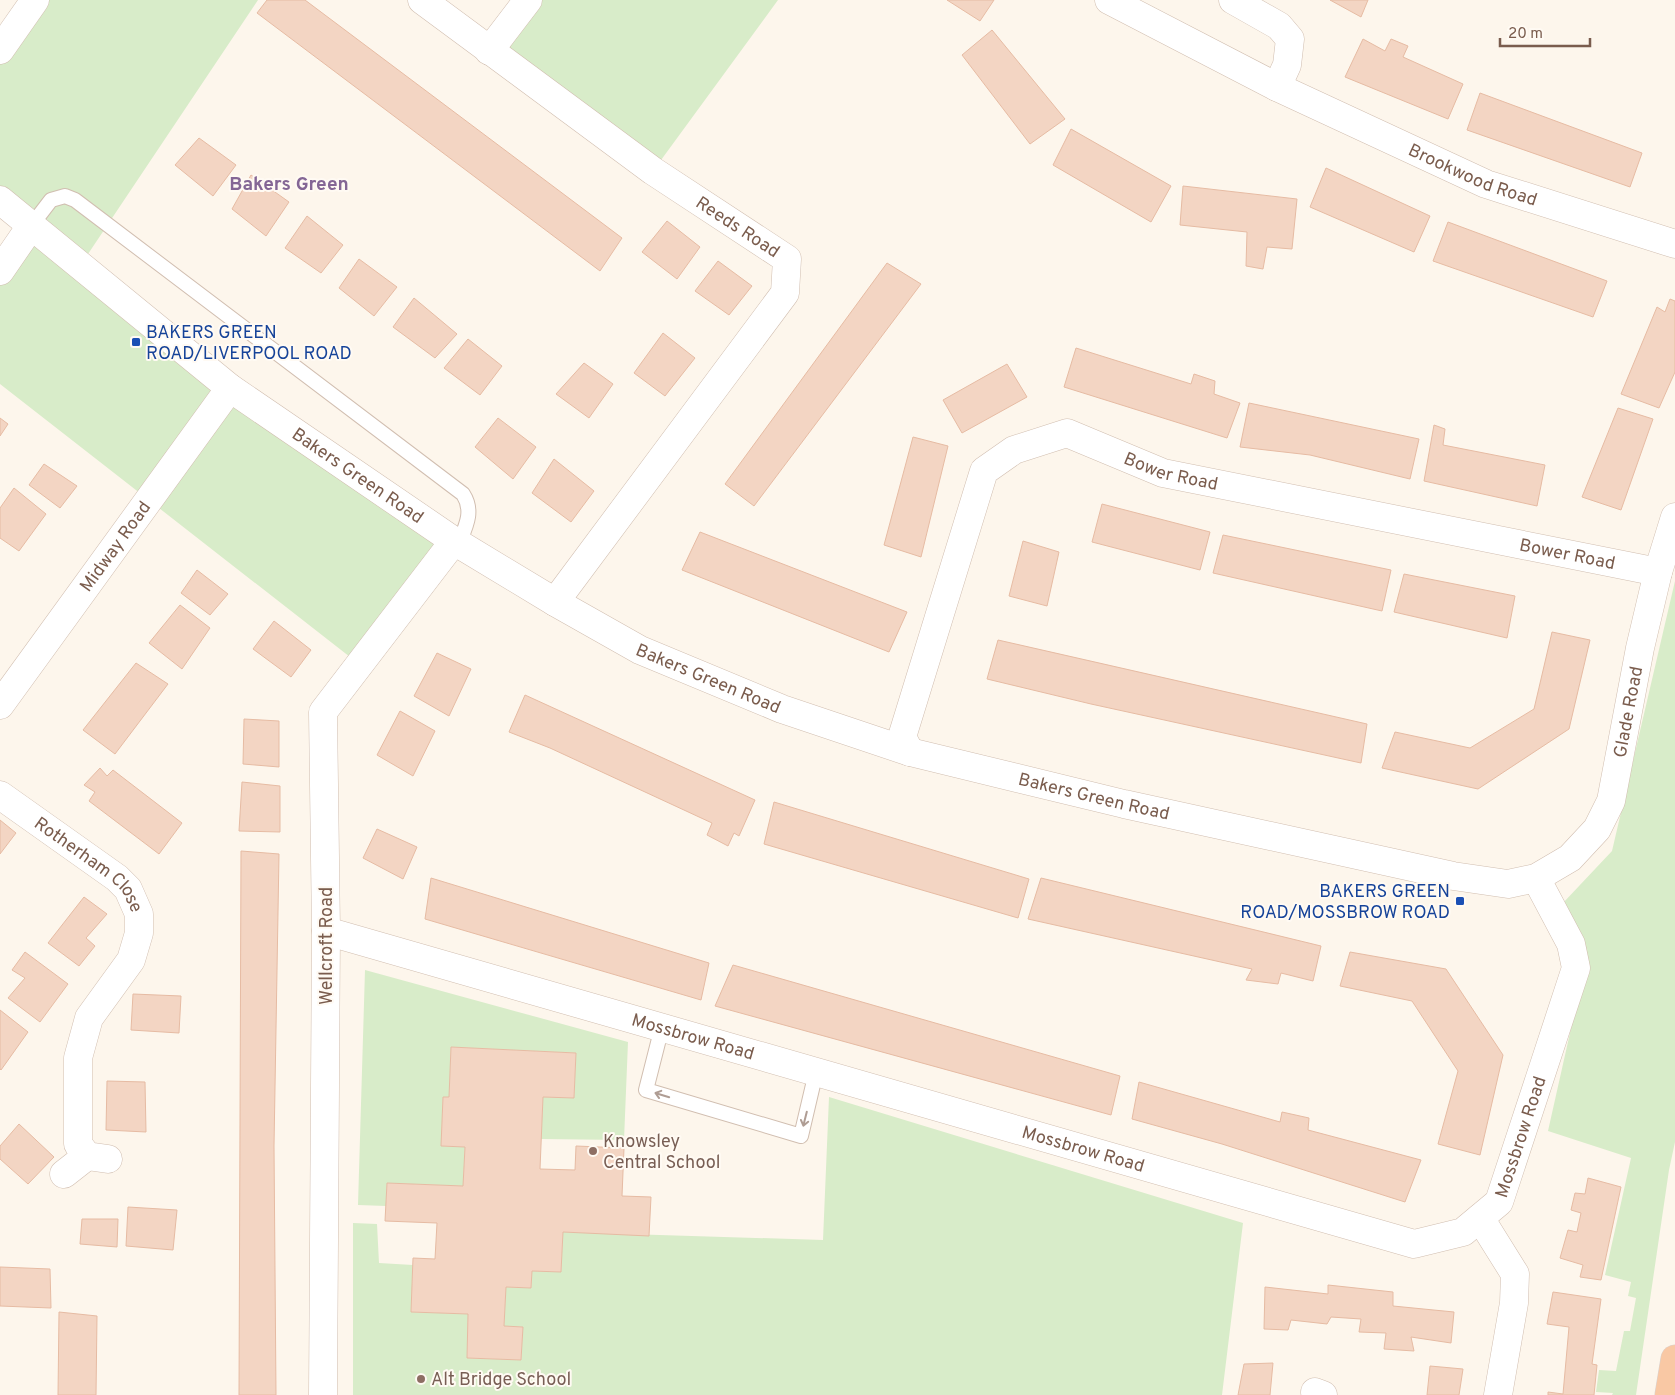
<svg xmlns="http://www.w3.org/2000/svg" width="1675" height="1395" viewBox="0 0 1675 1395" font-family="Overpass,sans-serif">
<style>
.green{fill:#d8ecc9}
.building{fill:#f3d5c3;stroke:#e6bba3}
.lines{fill:none;stroke-linecap:round;stroke-linejoin:round}
.service-casing{stroke:#d1beb0;stroke-width:16}
.minor-casing{stroke:#d1beb0;stroke-width:29}
.trunk-casing{stroke:#dad1cd;stroke-width:29}
.service{stroke:#fff;stroke-width:14}
.minor{stroke:#fff;stroke-width:28}
.trunk{stroke:#f9c8a4;stroke-width:28}
.oneway{stroke:#af9d94}
.transit-dot{fill:#1a4fb4;stroke:#fffaf3;stroke-width:2}
.education-dot{fill:#8d6e63;stroke:#fffaf3;stroke-width:2}
.labels{text-anchor:middle;stroke-width:4;stroke-linejoin:round;paint-order:stroke}
.street-label{font-size:18px;fill:#7a5c4d;stroke:#fffaf3}
.transit-label{font-size:18px;fill:#164399;stroke:#fffaf3;text-anchor:start}
.education-label{font-size:18px;fill:#785e54;stroke:#fffaf3;text-anchor:start}
.neighbourhood-label{font-size:19px;font-weight:bold;fill:#846695;stroke:#fffaf3}
</style>
<rect width="100%" height="100%" fill="#fdf6ec"/>
<path class="green" d="M35 0H258L82 263 454 541 359 664 0 384V271L31 226 0 200V50Z
M528 0H778L653 171 489 51Z
M1675 581V1142L1669 1170 1636 1395H1612L1613 1393 1596 1392 1599 1370 1616 1371 1624 1331H1630L1636 1298 1628 1296 1631 1282 1605 1275 1631 1158 1548 1131 1587 957 1563 903 1612 851Z
M365 970 628 1042 624 1140 541 1139 543 1097 574 1098 576 1053 451 1047 449 1097H443L441 1146 465 1147 463 1186 387 1183 386 1206 358 1205Z
M829 1097 1243 1223 1222 1395H353V1223L377 1224 379 1263 413 1265 411 1312 468 1314 467 1358 521 1360 523 1327 504 1326 506 1287 531 1288 532 1271 561 1272 563 1232 823 1240Z"/>
<path class="building" d="M267 0H305L622 238 600 271 257 13Z
M947 0H994L980 21Z
M1330 0H1368L1361 17Z
M992 30 1065 119 1030 144 962 55Z
M1363 39 1385 51 1391 39 1408 46 1403 57 1463 84 1448 119 1345 77Z
M1480 93 1642 153 1630 187 1467 130Z
M1071 129 1171 186 1151 222 1053 165Z
M199 138 236 165 213 196 175 165Z
M1326 168 1430 216 1414 252 1310 207Z
M251 175 289 202 266 236 232 209Z
M1183 186 1297 199 1292 249 1267 247 1263 269 1246 266 1247 232 1180 225Z
M307 216 343 245 321 273 285 248Z
M667 221 700 247 677 279 642 252Z
M1448 222 1607 281 1593 317 1433 261Z
M359 259 397 287 374 316 339 288Z
M718 261 752 286 729 315 695 291Z
M887 263 921 284 754 506 725 484Z
M414 298 457 334 435 358 393 327Z
M1670 299 1675 301V372L1659 408 1621 394 1657 307 1665 312Z
M663 333 695 358 665 396 634 373Z
M468 339 502 366 480 395 444 368Z
M1076 348 1191 384 1194 374 1215 381 1214 394 1240 403 1227 438 1064 387Z
M584 363 613 384 589 418 556 394Z
M1007 364 1027 397 962 433 943 400Z
M1249 403 1419 439 1410 479 1310 455 1240 447Z
M1618 408 1653 419 1621 510 1582 497Z
M0 418 8 424 0 436Z
M498 418 536 447 513 479 475 447Z
M1434 425 1445 429 1443 445 1545 465 1537 506 1424 481Z
M913 437 948 446 921 557 884 545Z
M554 459 594 491 571 522 532 493Z
M44 464 77 486 60 508 29 485Z
M14 488 46 514 19 551 0 538V508Z
M1102 504 1210 532 1200 570 1092 542Z
M700 532 907 612 889 652 682 570Z
M1223 535 1391 570 1382 611 1213 573Z
M1023 541 1059 552 1047 606 1009 596Z
M197 570 228 594 210 615 181 593Z
M1404 574 1515 596 1507 638 1394 612Z
M180 605 210 628 182 669 149 643Z
M274 621 311 650 291 677 253 649Z
M1552 632 1590 640 1569 729 1478 789 1382 768 1395 732 1470 748 1534 709Z
M998 640 1367 724 1361 763 1091 704 987 679Z
M437 653 471 669 449 716 414 696Z
M136 663 168 684 115 754 83 730Z
M525 695 755 800 739 836 734 833 728 846 707 835 712 823 550 748 509 732Z
M400 711 435 731 413 776 377 755Z
M244 719 279 721V767L243 764Z
M100 768 107 776 113 770 182 823 159 854 89 801 95 792 84 785Z
M242 782 280 786V832L239 831Z
M774 802 1029 879 1018 918 764 844Z
M0 820 16 833 0 854Z
M377 829 417 847 403 879 363 858Z
M241 851 279 854 274 1146 276 1395H239Z
M431 878 709 963 701 1000 425 919Z
M1041 878 1321 946 1313 981 1281 973 1278 984 1246 980 1252 969 1028 919Z
M84 897 107 914 86 938 95 946 79 966 48 943Z
M25 952 68 984 40 1022 8 998 25 978 12 970Z
M1350 952 1446 969 1503 1055 1480 1155 1438 1144 1458 1071 1412 1001 1340 986Z
M733 965 1120 1076 1111 1115 715 1006Z
M133 994 181 996 179 1033 131 1030Z
M0 1010 28 1032 1 1070 0 1069Z
M451 1047 576 1053 574 1098 543 1097 540 1169 575 1170 576 1146 624 1148 622 1196 651 1197 649 1236 563 1232 561 1272 532 1271 531 1288 506 1287 504 1326 523 1327 521 1360 467 1358 468 1314 411 1312 413 1258 435 1259 437 1223 385 1221 387 1183 463 1186 465 1147 441 1146 443 1097H449Z
M107 1081 145 1082 146 1132 106 1130Z
M1139 1082 1280 1122 1282 1112 1309 1118 1308 1130 1421 1160 1405 1202 1222 1144 1132 1119Z
M19 1124 54 1157 28 1184 0 1159V1146Z
M1588 1178 1621 1187 1601 1280 1580 1277 1583 1265 1560 1258 1568 1230 1577 1232 1581 1213 1571 1210 1575 1193 1585 1194Z
M128 1207 177 1210 173 1250 126 1246Z
M82 1219H118L117 1247 80 1244Z
M0 1267 50 1269 51 1308 0 1306Z
M1328 1285 1393 1292V1306L1454 1312 1451 1343 1411 1337 1414 1351 1384 1349 1386 1333 1359 1332 1361 1319 1331 1317 1327 1324 1291 1320 1288 1330 1264 1329 1265 1287 1328 1294Z
M1553 1292 1601 1299 1592 1364 1597 1365 1594 1395H1548V1392L1563 1394 1569 1327 1547 1324Z
M59 1312 97 1316 96 1395H58Z
M1273 1363 1270 1395H1238L1244 1364Z
M1430 1366 1463 1369 1459 1395H1427Z"/>
<g class="lines">
<g class="service-casing">
<path id="service" d="M31 226 51 200 65 196 75 200 463 494C474 511 466 526 459 543
M662 1027 646 1090 801 1136 816 1072"/>
</g>
<g class="minor-casing">
<g id="minor">
<path id="s1" d="M422 0 653 171 787 259 785 293 555 602"/>
<path id="s2" d="M1109 0 1277 87 1486 184 1675 244"/>
<path d="M1233 0 1279 26 1290 39 1287 65 1277 87"/>
<path d="M0 50 35 0"/>
<path d="M489 51 528 0"/>
<path id="s3" d="M0 200 230 388 454 541 555 602 640 650 782 709 910 752 1124 804 1453 876 1508 884 1536 878 1570 858 1597 829 1611 801 1640 648 1658 572 1675 517"/>
<path d="M0 271 31 226"/>
<path id="s4" d="M0 705 230 388"/>
<path id="s5" d="M910 752 902 737 984 471 1014 450 1067 433 1163 473 1658 572"/>
<path id="s6" d="M0 795 117 878 128 889 139 914V933L131 960 89 1018 78 1058V1144L87 1156 108 1159"/>
<path id="s7" d="M326 931 1414 1244 1463 1232 1499 1202 1576 968 1571 944 1536 878"/>
<path d="M64 1174 87 1156"/>
<path d="M1480 1218 1515 1274 1514 1303 1498 1395"/>
<path d="M1315 1392 1323 1395"/>
<path d="M323 1395 326 931 323 712 454 541"/>
</g>
</g>
<g class="trunk-casing">
<path id="trunk" d="M1669 1395 1675 1359"/>
</g>
<use href="#service" class="service"/>
<use href="#minor" class="minor"/>
<use href="#trunk" class="trunk"/>
</g>
<defs><path id="oneway-shaft" d="M-6 0H5M1.5-3L5.5 0L1.5 3" fill="none" stroke-width="1.6" stroke-linecap="round" stroke-linejoin="round" transform="scale(1.25)"/></defs>
<g class="oneway">
<use href="#oneway-shaft" transform="translate(662 1095) rotate(-163)"/>
<use href="#oneway-shaft" transform="translate(805 1119) rotate(104)"/>
</g>
<g class="transit-dot">
<rect x="131" y="337" width="10" height="10" rx="2.5"/>
<rect x="1455" y="896" width="10" height="10" rx="2.5"/>
</g>
<g class="education-dot">
<circle cx="593" cy="1151" r="5"/>
<circle cx="421" cy="1379" r="5"/>
</g>
<g class="labels">
<g class="street-label">
<text dy="6" stroke="none"><textPath href="#s2" startOffset="404">Brookwood Road</textPath></text>
<text dy="6" stroke="none"><textPath href="#s1" startOffset="389">Reeds Road</textPath></text>
<text dy="6" stroke="none"><textPath href="#s5" startOffset="499">Bower Road</textPath></text>
<text dy="6" stroke="none"><textPath href="#s3" startOffset="452">Bakers Green Road</textPath></text>
<text dy="6" stroke="none"><textPath href="#s4" startOffset="196">Midway Road</textPath></text>
<text dy="6" stroke="none"><textPath href="#s5" startOffset="904">Bower Road</textPath></text>
<text dy="6" stroke="none"><textPath href="#s3" startOffset="858">Bakers Green Road</textPath></text>
<text dy="6" stroke="none"><textPath href="#s3" startOffset="1915">Glade Road</textPath></text>
<text dy="6" stroke="none"><textPath href="#s3" startOffset="1262">Bakers Green Road</textPath></text>
<text dy="6" stroke="none"><textPath href="#s6" startOffset="114">Rotherham Close</textPath></text>
<text transform="translate(326 946) rotate(-90)" y="6">Wellcroft Road</text>
<text dy="6" stroke="none"><textPath href="#s7" startOffset="382">Mossbrow Road</textPath></text>
<text dy="6" stroke="none"><textPath href="#s7" startOffset="1298">Mossbrow Road</textPath></text>
<text dy="6" stroke="none"><textPath href="#s7" startOffset="788">Mossbrow Road</textPath></text>
</g>
<g class="transit-label">
<text x="146" y="338">BAKERS GREEN<tspan x="146" dy="21">ROAD/LIVERPOOL ROAD</tspan></text>
<text x="1450" y="897" text-anchor="end">BAKERS GREEN<tspan x="1450" dy="21">ROAD/MOSSBROW ROAD</tspan></text>
</g>
<g class="education-label">
<text x="603" y="1147">Knowsley<tspan x="603" dy="21">Central School</tspan></text>
<text x="431" y="1385">Alt Bridge School</text>
</g>
<g class="neighbourhood-label">
<text x="289" y="190">Bakers Green</text>
</g>
</g>
<path d="M1500 38v8h90v-8" fill="none" stroke="#7a5c4d" stroke-width="2.5"/>
<text x="1508" y="38" font-size="15" fill="#7a5c4d" stroke="#fffaf3" stroke-width="4" paint-order="stroke">20 m</text>
</svg>
